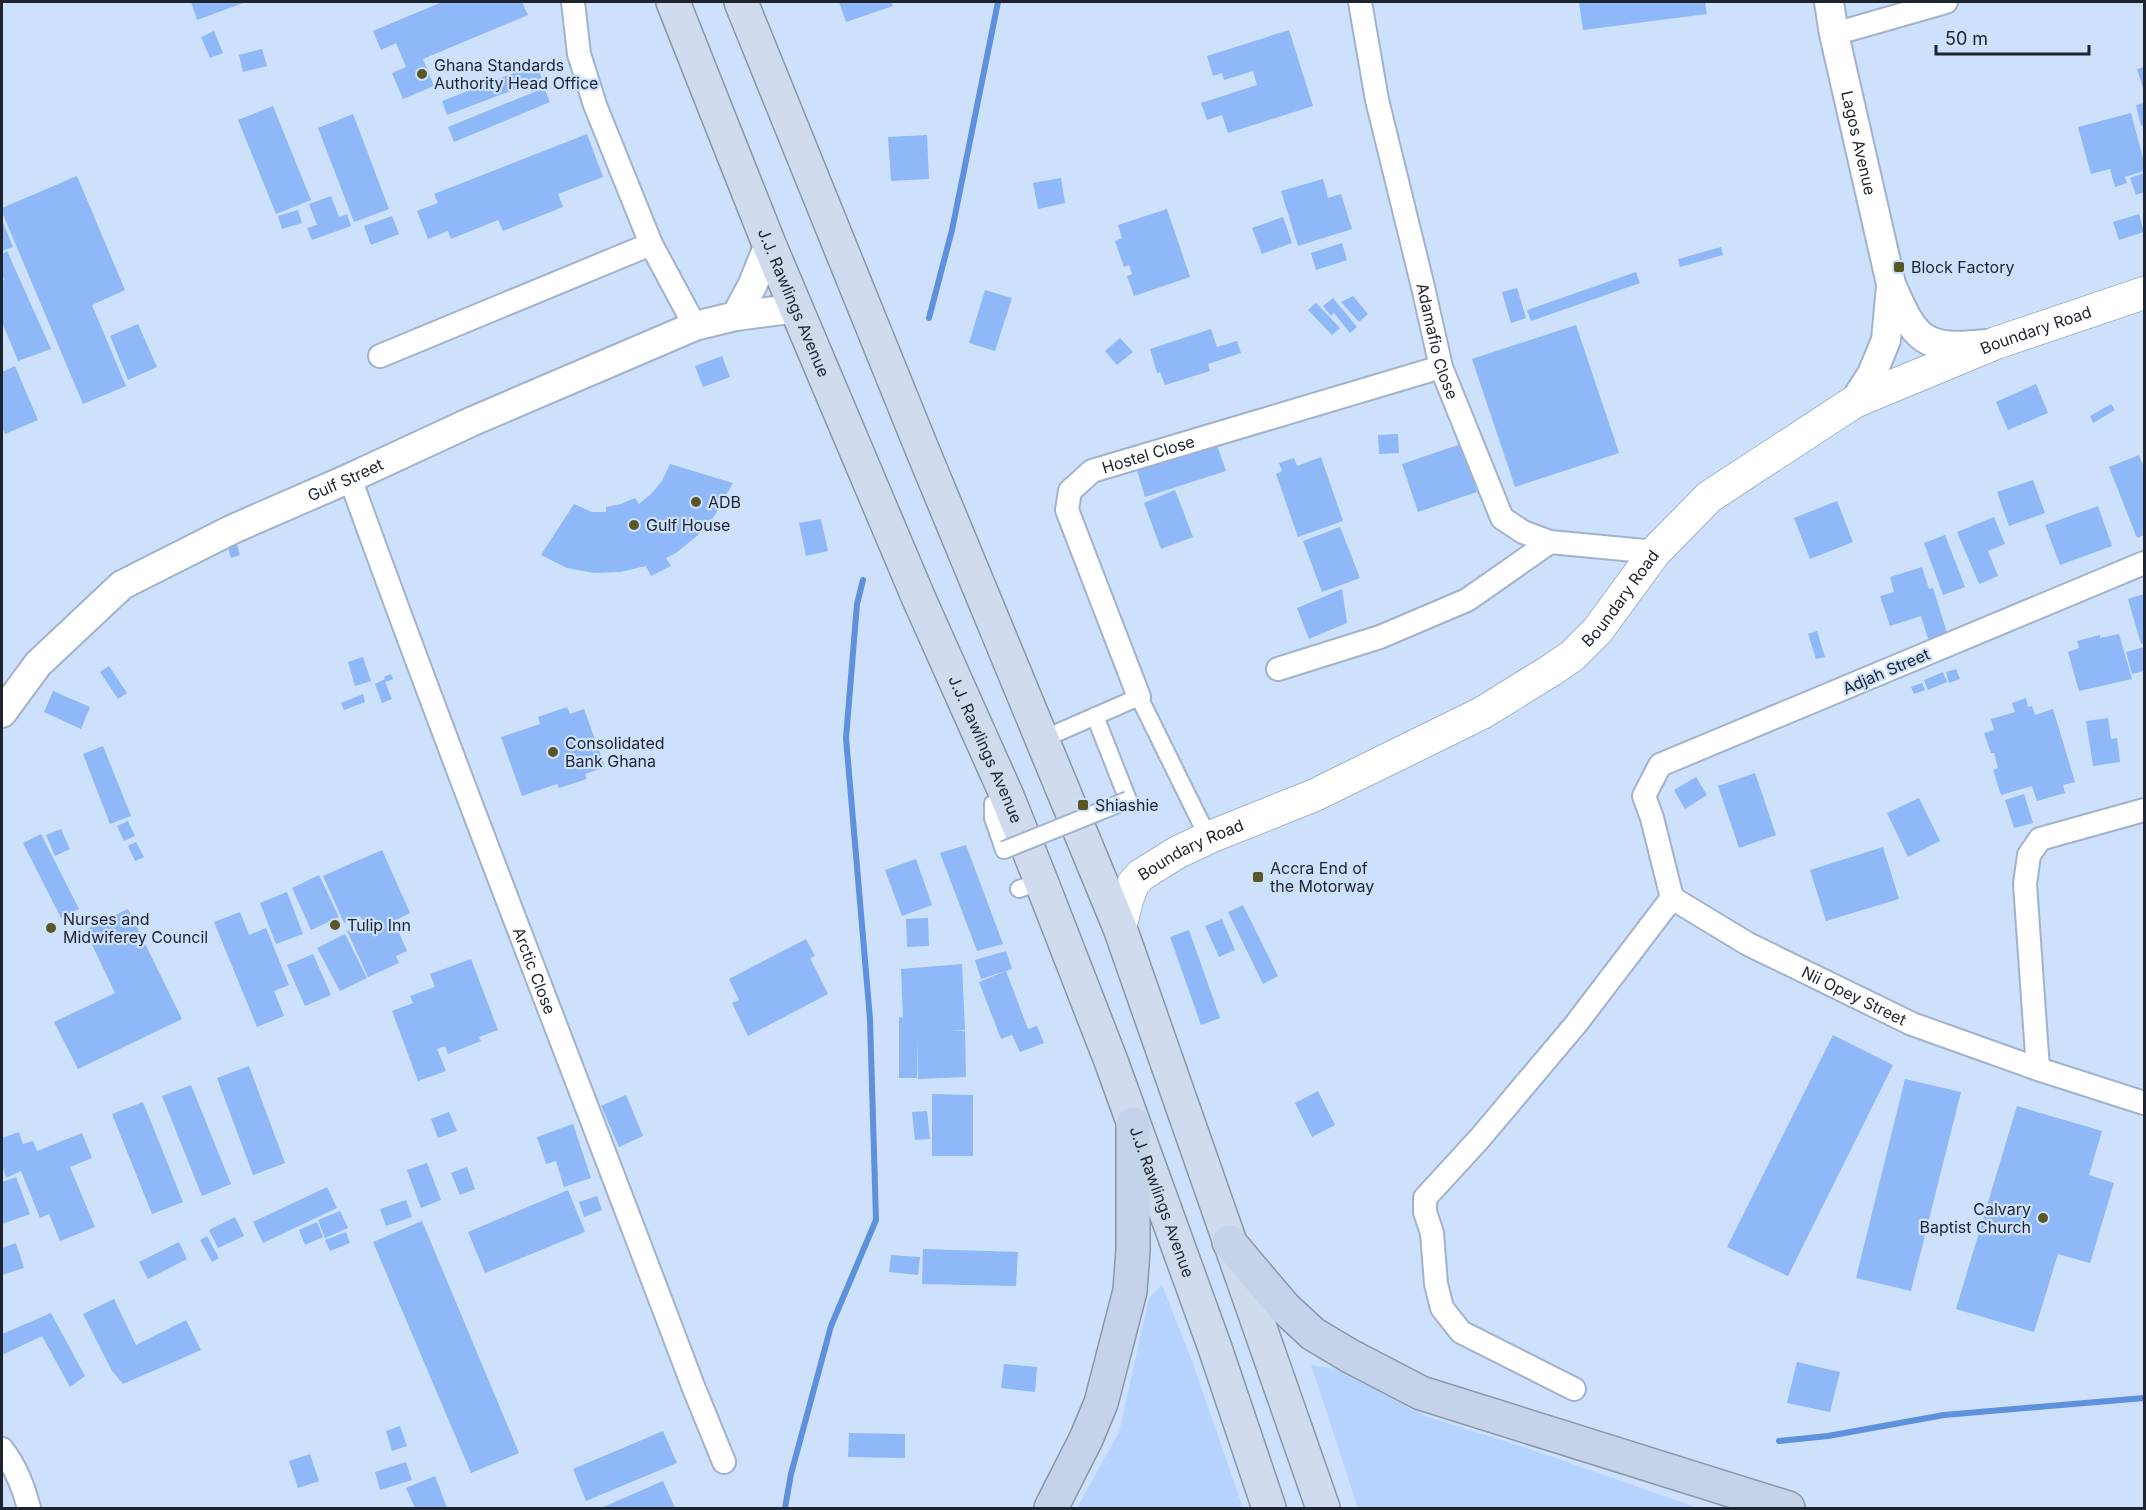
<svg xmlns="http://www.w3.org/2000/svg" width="2146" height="1510" viewBox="0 0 2146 1510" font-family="Inter,sans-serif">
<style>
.green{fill:#b6d3ff}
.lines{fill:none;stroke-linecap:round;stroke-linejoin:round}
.stream{stroke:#5e91dd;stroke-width:6}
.building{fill:#8eb8f7}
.pedestrian-casing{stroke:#a0b2cc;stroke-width:20}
.minor-casing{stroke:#a0b2cc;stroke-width:26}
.tertiary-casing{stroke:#a0b2cc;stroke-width:32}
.secondary-casing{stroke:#a0b2cc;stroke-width:34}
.trunk-casing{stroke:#8a96a8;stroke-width:36}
.motorway-casing{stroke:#8a96a8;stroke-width:36}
.pedestrian{stroke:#fff;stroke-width:16}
.minor{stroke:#fff;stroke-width:22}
.tertiary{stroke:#fff;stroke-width:28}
.secondary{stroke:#fff;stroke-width:32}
.trunk{stroke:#d0dcee;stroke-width:33}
.motorway{stroke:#c4d3e9;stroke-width:33}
.pedestrian-bridge-casing{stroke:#a0b2cc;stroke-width:20;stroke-linecap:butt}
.pedestrian-bridge{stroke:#fff;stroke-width:16}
.poi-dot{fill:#595825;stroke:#cee1fc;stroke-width:2}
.labels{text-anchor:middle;stroke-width:4.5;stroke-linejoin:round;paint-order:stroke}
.poi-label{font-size:16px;fill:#1d242e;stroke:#cee1fc;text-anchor:start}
.street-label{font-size:16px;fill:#1d242e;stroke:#cee1fc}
</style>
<rect width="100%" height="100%" fill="#cee1fc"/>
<path class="green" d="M1162 1285 1192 1361 1243 1508H1077L1119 1432 1149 1298Z
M1311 1365 1336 1369 1425 1416 1527 1448 1698 1508H1358Z"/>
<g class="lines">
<path class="stream" d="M929 318 952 230 998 2
M1779 1441 1828 1436 1944 1415 2144 1398
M785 1508 791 1474 831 1326 876 1220 870 1019 846 738 857 604 863 580"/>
</g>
<path class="building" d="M191 2H246L197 20Z
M442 2H522L528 15 423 59 434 86 403 99 392 73 406 67 396 43 381 50 373 31Z
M839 2H891L893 6 846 22Z
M1579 2H1705L1707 14 1583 30Z
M1289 30 1313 106 1228 133 1222 115 1207 120 1201 103 1257 85 1253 71 1224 80 1222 73 1213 76 1207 56Z
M214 31 223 53 210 58 201 37Z
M262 49 267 66 243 72 239 55Z
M537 64 542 79 447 115 442 101Z
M2144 67V91L2137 69Z
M544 88 550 102 454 142 448 127Z
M2144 103V125L2141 126 2136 105Z
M273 106 311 200 276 214 238 120Z
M2131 113 2144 162V171L2125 177 2127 183 2115 187 2110 169 2091 174 2078 127Z
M353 114 389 209 354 222 318 128Z
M587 134 603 177 558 194 563 207 503 231 498 220 451 239 448 231 428 239 417 211 438 203 434 194Z
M927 135 929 179 891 181 888 137Z
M2144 173V192L2136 195 2130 178Z
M77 176 125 290 92 305 126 386 83 404 2 212V208Z
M1061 178 1065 203 1038 209 1033 183Z
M1323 179 1328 198 1341 194 1352 229 1298 246 1281 191Z
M331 196 339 217 347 214 351 226 312 240 307 228 317 225 309 204Z
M1167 209 1190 277 1134 296 1127 276 1132 274 1129 265 1124 267 1115 241 1122 238 1118 225Z
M298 210 302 223 282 229 278 216Z
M2139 214 2144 232 2119 240 2113 222Z
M392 216 399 234 371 245 364 226Z
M1283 217 1292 243 1262 254 1252 228Z
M2 220 13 247 2 251Z
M1342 243 1347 260 1316 270 1311 253Z
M1721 247 1723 255 1680 267 1678 259Z
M7 251 51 349 18 361 2 322V281L4 280 2 274V254Z
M1636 272 1640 283 1531 321 1527 310Z
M1517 288 1526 318 1511 323 1502 292Z
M985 290 1012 298 995 351 969 343Z
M1353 296 1368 314 1359 322 1341 302Z
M1333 298 1357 327 1350 333 1334 313 1331 316 1323 306Z
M1316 303 1340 328 1332 335 1308 310Z
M138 324 157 367 128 380 110 336Z
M1576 325 1619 453 1515 487 1472 359Z
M1211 329 1217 347 1237 341 1241 353 1208 364 1210 371 1165 385 1160 372 1157 373 1150 349Z
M1120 338 1133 352 1117 365 1105 351Z
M722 356 730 377 703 387 695 366Z
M15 366 38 420 5 434 2 427V372Z
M2036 384 2048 413 2008 430 1996 402Z
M2111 404 2115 410 2093 423 2090 416Z
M1398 434 1399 453 1379 454 1378 435Z
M1461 444 1477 492 1418 512 1402 464Z
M1217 445 1226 471 1145 497 1137 470Z
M2139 455 2144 468V535L2137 538 2109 467Z
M1321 457 1343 521 1298 537 1276 474 1282 471 1279 463 1294 458 1297 466Z
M670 464 733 483 715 515 698 535 676 553 666 558 671 566 651 576 646 566 620 572 594 573 567 568 541 555 574 504 592 512H606V507L621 504 635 498 639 504 651 494 662 481Z
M2033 480 2045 513 2009 526 1997 492Z
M1175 490 1193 537 1161 549 1144 503Z
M1837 501 1853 542 1810 559 1794 518Z
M2098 506 2112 546 2060 565 2045 525Z
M1994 517 2005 544 1988 551 1998 576 1979 584 1957 532Z
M821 519 828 551 806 556 799 523Z
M1340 527 1360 578 1322 592 1303 541Z
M1945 535 1965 587 1943 595 1924 543Z
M236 541 240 555 231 558 227 544Z
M1922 567 1929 589 1933 588 1947 633 1928 639 1921 616 1890 626 1880 596 1894 592 1890 577Z
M1342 589 1347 623 1309 639 1297 608Z
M2144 594V643L2141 644 2128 599Z
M1817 631 1825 657 1816 659 1808 634Z
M2119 634 2132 679 2079 691 2068 652 2079 648 2077 641 2100 635V638Z
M2144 647V671L2132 674 2126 652Z
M363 657 371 681 355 686 348 662Z
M109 666 127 693 118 699 100 672Z
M1956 669 1960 679 1949 683 1946 672Z
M1943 672 1947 682 1928 690 1924 680Z
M391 674 393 679 385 682 392 699 382 703 375 684 385 679 384 677Z
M1922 683 1925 690 1914 694 1911 687Z
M53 691 90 707 81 729 44 712Z
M363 694 365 702 344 710 341 703Z
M2026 698 2028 707 2032 706 2035 715 2053 709 2075 782 2063 785 2065 793 2037 801 2032 786 2001 795 1993 770 1998 768 1994 753H1991L1984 733 1994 730 1991 719 2015 712 2012 703Z
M567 707 570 714 584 709 605 767 585 774 587 779 559 788 557 784 522 796 501 737 540 724 538 717Z
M2108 718 2111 739 2117 738 2120 762 2093 766 2086 721Z
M103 746 131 816 110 824 83 754Z
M1755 773 1776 835 1739 848 1718 786Z
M1696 777 1707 795 1685 809 1674 790Z
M2024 794 2033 823 2014 828 2005 800Z
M1919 798 1940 841 1908 857 1887 813Z
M128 821 135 836 124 841 117 826Z
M61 829 70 849 55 856 46 835Z
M41 834 79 909 61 918 23 843Z
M136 842 144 857 135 861 128 846Z
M966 845 1003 944 977 951 940 853Z
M1883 847 1899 899 1826 921 1810 870Z
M382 850 410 913 394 921 407 951 396 956 399 963 368 977 347 931 364 924 360 916 344 923 323 876Z
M916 859 932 905 902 916 885 870Z
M319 875 339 917 311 930 292 888Z
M287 892 303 934 276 944 260 903Z
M1243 905 1278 976 1263 984 1228 912Z
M128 909 182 1019 78 1069 54 1022 115 993 85 930Z
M240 912 249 935 266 928 289 985 274 991 284 1016 257 1027 214 922Z
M928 918 929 946 907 947 906 919Z
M1222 919 1235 950 1219 957 1205 926Z
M1189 930 1220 1018 1201 1025 1170 937Z
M345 934 367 978 340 991 317 948Z
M806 939 815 956 810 958 828 994 748 1036 732 1003 739 1000 729 979Z
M1006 951 1012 969 981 979 975 960Z
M313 954 331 995 305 1006 287 965Z
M471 959 498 1030 479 1037 481 1041 448 1054 445 1046 437 1049 446 1071 418 1081 392 1011 413 1003 410 996 435 987 430 974Z
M962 964 965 1030 950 1031H965L966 1077 918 1079 917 1038V1078H899V1017L903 1018 901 969Z
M1006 971 1028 1029 1037 1026 1044 1043 1020 1052 1012 1035 1001 1039 979 982Z
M1833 1035 1893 1065 1788 1276 1727 1247Z
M249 1066 285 1163 253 1175 217 1078Z
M1905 1079 1961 1092 1911 1291 1856 1278Z
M191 1085 231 1184 202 1196 162 1096Z
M1318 1091 1335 1125 1312 1137 1295 1103Z
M932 1094 973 1095V1156H932Z
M626 1095 643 1136 619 1147 601 1106Z
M143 1102 183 1202 152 1214 112 1114Z
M2017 1106 2102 1131 2089 1175 2114 1183 2090 1263 2058 1254 2034 1332 1956 1309Z
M927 1111 930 1139 915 1140 912 1112Z
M449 1112 457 1131 438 1138 431 1119Z
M573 1124 591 1178 564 1187 556 1161 546 1164 537 1137Z
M19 1132 23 1144 33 1141 37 1151 82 1133 92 1158 70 1167 95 1227 60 1241 49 1214 40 1218 21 1171 6 1178 2 1165V1138Z
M427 1163 441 1200 421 1208 407 1170Z
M467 1167 475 1189 460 1195 451 1173Z
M16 1177 30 1214 2 1224V1182Z
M327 1187 337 1208 263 1243 253 1222Z
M568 1190 585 1232 485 1273 468 1232Z
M597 1196 602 1210 584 1217 579 1202Z
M406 1200 412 1217 386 1226 380 1209Z
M340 1211 348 1228 325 1238 318 1220Z
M235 1217 244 1236 218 1248 209 1230Z
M422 1221 519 1453 471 1473 373 1242Z
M317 1222 323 1237 305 1245 299 1230Z
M346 1232 350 1243 330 1251 325 1240Z
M207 1236 219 1258 212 1262 200 1240Z
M179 1242 187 1259 148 1279 139 1262Z
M16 1243 24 1268 2 1275V1248Z
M923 1249 1018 1252 1016 1286 922 1284Z
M891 1255 920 1257 918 1275 889 1272Z
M114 1299 136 1345 186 1320 201 1350 123 1384 112 1371 83 1314Z
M51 1313 85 1376 70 1387 42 1336 2 1355V1334Z
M1797 1362 1840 1372 1830 1412 1787 1403Z
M1004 1364 1037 1367 1035 1392 1001 1388Z
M400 1426 407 1446 392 1451 386 1431Z
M663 1431 677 1463 586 1501 573 1469Z
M849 1433 905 1434V1458L848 1457Z
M310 1454 319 1481 298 1488 289 1461Z
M406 1462 412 1480 380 1490 375 1472Z
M435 1476 447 1508H415L406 1488Z
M663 1481 675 1508H601Z"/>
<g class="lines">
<g class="pedestrian-casing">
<path id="pedestrian" d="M1095 716 1128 800
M1043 739 1139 697 1200 821 1210 837
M1004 850 993 818V804L1007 796
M1019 889 1041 881"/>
</g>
<g class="minor-casing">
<g id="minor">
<path d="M573 2 579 54 595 105 651 244 695 326"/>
<path id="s1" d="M1360 2 1377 100 1423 287 1441 367 1502 518 1523 532 1550 542 1655 552"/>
<path d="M1834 34 1946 2"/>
<path d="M380 356 651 244"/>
<path id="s2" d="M350 478C460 783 579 1083 693 1386L724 1462"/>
<path id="s3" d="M2144 563 1660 765 1644 796 1652 818 1672 898 1748 944 1912 1024 2038 1069 2144 1103"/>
<path d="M1278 669 1380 637 1467 600 1550 542"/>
<path id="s4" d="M1139 697 1067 510 1070 491 1092 471 1441 367"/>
<path d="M2038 1069 2025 884 2029 855 2040 839 2144 810"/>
<path d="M1574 1389 1461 1332 1442 1308 1436 1284 1432 1233 1425 1212V1198L1480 1138 1576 1024 1672 898"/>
<path d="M2 1449C16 1467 23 1486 29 1508"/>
</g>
</g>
<g class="tertiary-casing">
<g id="tertiary">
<path id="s5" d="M1829 2 1834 34 1891 284C1915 340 1923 351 1986 344"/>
<path d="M736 316 753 284 769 244"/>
<path d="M1854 402 1872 374 1886 340 1891 286"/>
<path id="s6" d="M2 713 38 664 122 585 233 529 350 478 473 421 695 326 736 316 798 308"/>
</g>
</g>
<g class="secondary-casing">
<g id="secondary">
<path id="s7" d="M1120 928 1127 900 1133 884 1141 875 1178 852 1210 837 1315 795 1482 713 1550 671 1572 656 1598 630 1655 552 1709 497 1854 402 1996 343 2144 293"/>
</g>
</g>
<g class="trunk-casing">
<g id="trunk">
<path id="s8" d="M673 2 769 244 919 599 1007 796 1041 881 1111 1061 1215 1348 1269 1508"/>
<path d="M741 2 922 449 1120 928 1323 1508"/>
</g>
</g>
<g class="motorway-casing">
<path id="motorway" d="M1229 1242 1284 1307 1313 1334 1350 1356 1421 1393 1788 1508
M1051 1508 1086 1439 1101 1403 1130 1291 1133 1250V1124"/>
</g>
<use href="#pedestrian" class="pedestrian"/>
<use href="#minor" class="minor"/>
<use href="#tertiary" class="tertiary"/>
<use href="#secondary" class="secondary"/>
<use href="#trunk" class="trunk"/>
<use href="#motorway" class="motorway"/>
<g class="pedestrian-bridge-casing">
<path id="pedestrian-bridge" d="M1004 850 1128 800"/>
</g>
<use href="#pedestrian-bridge" class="pedestrian-bridge"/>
</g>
<g class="poi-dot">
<circle cx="422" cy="74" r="6"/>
<rect x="1893" y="261" width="12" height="12" rx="3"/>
<circle cx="696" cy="502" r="6"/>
<circle cx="634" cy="525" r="6"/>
<circle cx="553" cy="752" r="6"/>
<rect x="1077" y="799" width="12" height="12" rx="3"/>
<rect x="1252" y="871" width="12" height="12" rx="3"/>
<circle cx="335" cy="925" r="6"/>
<circle cx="51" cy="928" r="6"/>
<circle cx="2043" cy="1218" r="6"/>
</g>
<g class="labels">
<g class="poi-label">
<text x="434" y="71">Ghana Standards<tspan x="434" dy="18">Authority Head Office</tspan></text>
<text x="1911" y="273">Block Factory</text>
<text x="708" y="508">ADB</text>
<text x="646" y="531">Gulf House</text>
<text x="565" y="749">Consolidated<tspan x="565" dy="18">Bank Ghana</tspan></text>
<text x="1095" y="811">Shiashie</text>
<text x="1270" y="874">Accra End of<tspan x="1270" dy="18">the Motorway</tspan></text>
<text x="63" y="925">Nurses and<tspan x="63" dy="18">Midwiferey Council</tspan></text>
<text x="347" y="931">Tulip Inn</text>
<text x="2031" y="1215" text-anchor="end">Calvary<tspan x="2031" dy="18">Baptist Church</tspan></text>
</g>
<g class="street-label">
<text dy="6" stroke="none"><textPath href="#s5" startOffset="144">Lagos Avenue</textPath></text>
<text dy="6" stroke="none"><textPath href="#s8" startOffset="324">J.J. Rawlings Avenue</textPath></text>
<text dy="6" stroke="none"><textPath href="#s7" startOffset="1122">Boundary Road</textPath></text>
<text dy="6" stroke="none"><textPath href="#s1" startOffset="348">Adamafio Close</textPath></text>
<text dy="6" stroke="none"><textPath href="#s4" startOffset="308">Hostel Close</textPath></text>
<text dy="6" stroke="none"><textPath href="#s6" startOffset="423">Gulf Street</textPath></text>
<text dy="6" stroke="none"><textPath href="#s7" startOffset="618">Boundary Road</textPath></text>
<text transform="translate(1886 671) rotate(-23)" y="6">Adjah Street</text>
<text dy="6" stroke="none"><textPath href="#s8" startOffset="810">J.J. Rawlings Avenue</textPath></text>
<text dy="6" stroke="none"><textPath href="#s7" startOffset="114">Boundary Road</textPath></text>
<text dy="6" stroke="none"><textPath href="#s2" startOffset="526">Arctic Close</textPath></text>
<text dy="6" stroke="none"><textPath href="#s3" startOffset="872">Nii Opey Street</textPath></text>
<text dy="6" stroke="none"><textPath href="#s8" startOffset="1296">J.J. Rawlings Avenue</textPath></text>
</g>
</g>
<rect width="2146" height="1510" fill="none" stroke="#1d242e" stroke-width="6"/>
<path d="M1936 45v9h153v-9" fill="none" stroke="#1d242e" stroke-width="3"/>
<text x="1945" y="45" font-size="18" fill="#1d242e" stroke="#cee1fc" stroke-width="4.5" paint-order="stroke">50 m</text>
</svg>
